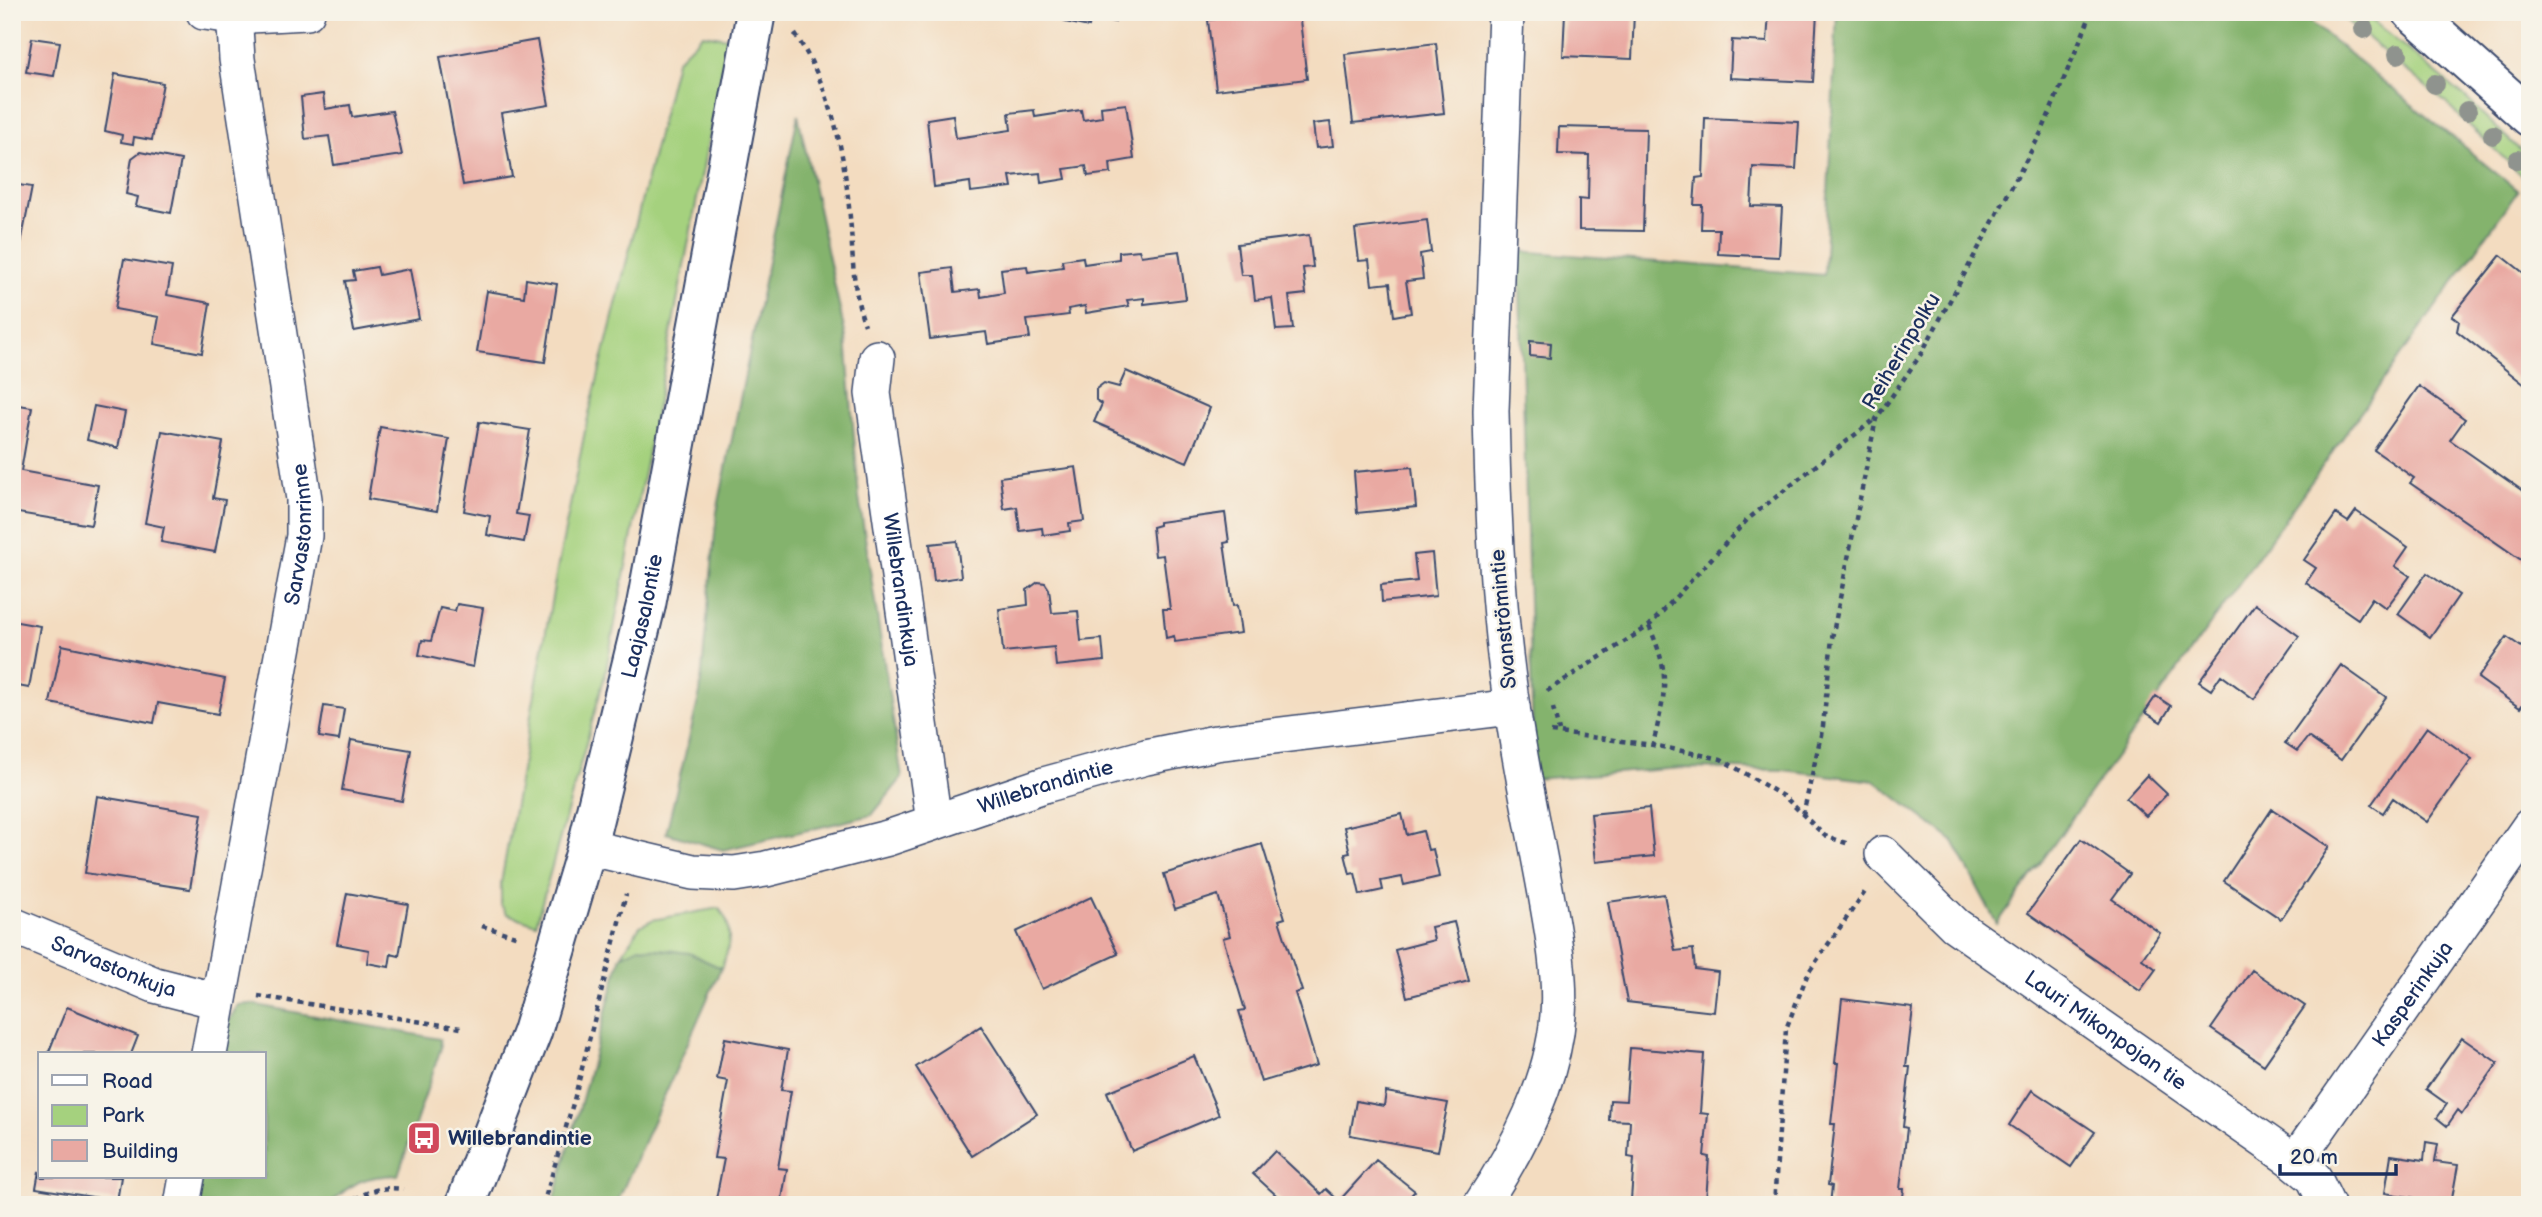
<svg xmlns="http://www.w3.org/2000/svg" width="2542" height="1217" viewBox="0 0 2542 1217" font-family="'Balsamiq Sans',sans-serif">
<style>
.green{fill:#a5d17e;stroke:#60806e;stroke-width:2}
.forest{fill:#84b36d;stroke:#507166;stroke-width:2}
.building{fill:#e9a9a2}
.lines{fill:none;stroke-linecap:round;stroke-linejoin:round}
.street-casing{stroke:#3b496d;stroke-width:38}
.secondary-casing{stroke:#3b496d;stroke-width:42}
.path{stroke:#3b496d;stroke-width:4.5;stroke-dasharray:5 5;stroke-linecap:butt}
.street{stroke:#fff;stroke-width:35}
.secondary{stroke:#fff;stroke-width:38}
.tree{fill:#8f938e}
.labels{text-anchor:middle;stroke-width:5;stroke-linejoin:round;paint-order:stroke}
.street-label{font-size:21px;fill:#1b2f5e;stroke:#f7f3e8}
.poi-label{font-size:21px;font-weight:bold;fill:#1b2f5e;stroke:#f7f3e8;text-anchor:start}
</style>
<rect width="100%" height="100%" fill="#f7f3e8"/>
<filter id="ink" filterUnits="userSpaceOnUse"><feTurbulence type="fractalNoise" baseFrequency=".0143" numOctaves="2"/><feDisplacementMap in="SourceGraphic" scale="14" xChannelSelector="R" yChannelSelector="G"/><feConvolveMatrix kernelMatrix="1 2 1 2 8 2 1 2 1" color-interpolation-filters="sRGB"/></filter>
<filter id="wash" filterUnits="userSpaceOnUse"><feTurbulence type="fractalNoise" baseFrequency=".00686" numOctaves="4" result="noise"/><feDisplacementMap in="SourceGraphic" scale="28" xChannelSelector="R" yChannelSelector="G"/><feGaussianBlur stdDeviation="1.57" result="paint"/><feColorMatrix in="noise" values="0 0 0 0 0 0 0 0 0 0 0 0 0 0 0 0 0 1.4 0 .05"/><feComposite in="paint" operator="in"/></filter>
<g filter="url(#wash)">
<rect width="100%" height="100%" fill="#f3dcc0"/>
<path class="green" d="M2336 12H2362L2465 97 2530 160V183L2447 104Z
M703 34 728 38 605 675 536 924 507 914 501 905V883L556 575 586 426 676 61Z
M719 908C734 925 730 950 721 968 689 953 654 940 621 956L640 926 652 920Z"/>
<path class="forest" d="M1837 12H2298L2518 191 1997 924 1953 841 1875 781 1783 770 1682 768 1534 779 1519 251 1824 275Z
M798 115 846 338 859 498 902 778 872 815 723 850 666 833 700 693 717 512Z
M639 947 689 953 721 968 616 1205H553L621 956Z
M251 1004 440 1039 441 1048 398 1175C365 1176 351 1182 329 1205H198L200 1177H264V1054H222L227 1023 238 1005Z"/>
<g id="blocks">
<path class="building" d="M1067 12H1117L1115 22 1091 17 1089 27 1065 22Z
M1274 12H1299L1307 79 1216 90 1208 20Z
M1565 12H1634L1632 59 1563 56Z
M1769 12H1817L1813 82 1730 78 1732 40 1767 42Z
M32 38 60 42 54 76 26 72Z
M537 40 549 105 501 113 512 177 463 185 440 57Z
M1436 43 1444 113 1353 123 1345 54Z
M115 74 163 83 152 140 134 137 133 144 121 142 122 135 105 131Z
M323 94 325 109 350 105 352 117 392 111 402 155 334 165 329 136 305 139 301 97Z
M1126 104 1134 159 1110 163 1111 173 1088 176 1086 166 1064 169 1066 179 1041 183 1040 173 1010 176 1012 187 971 192 970 182 934 187 927 119 953 115 956 138 1011 130 1009 113 1034 110 1035 117 1081 110 1083 120 1102 117 1101 107Z
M1705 118 1799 122 1796 169 1753 167 1751 206 1782 207 1779 257 1718 254 1719 229H1701L1702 205H1694L1696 178 1703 177Z
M1330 122 1333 146 1316 148 1313 124Z
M1559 127 1646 129 1643 231 1579 230V199L1588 200 1589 155 1558 154Z
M140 152 181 160 171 213 136 206 138 197 126 194 132 158Z
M12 184 32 187 16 269 12 268Z
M1427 220 1431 252 1420 254 1423 279 1406 281 1411 313 1394 316 1390 283 1372 285 1369 260 1359 261 1355 229Z
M1309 235 1313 267 1303 268 1306 294 1289 296 1293 329 1276 330 1272 298 1255 300 1252 275H1241L1237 244Z
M1139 250 1141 256 1179 251 1186 299 1144 304V298L1127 300 1129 306 1086 313 1085 306 1068 309 1069 315 1027 320 1030 338 988 344 986 332 930 339 921 272 952 268 955 292 980 289 981 297 1004 293 1001 269 1027 266 1028 272 1063 267 1062 260 1083 257 1084 264 1119 259V252Z
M2501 255 2530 278V389L2457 331 2459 321 2452 316Z
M124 259 172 267 167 295 210 303 202 353 154 344 159 317 115 309Z
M377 267 379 275 410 269 419 319 354 331 345 281 355 280 353 271Z
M526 279 557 284 545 362 477 352 487 291 524 297Z
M1530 341 1551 343 1550 358 1530 356Z
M1126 371 1210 408 1187 462 1094 422 1102 404 1096 400V389L1104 383 1119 387Z
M2419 386 2465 419 2450 440 2530 496V566L2410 483 2414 478 2374 450Z
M12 404 32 407 21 471 98 485 91 525 12 512Z
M94 406 125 412 118 448 87 440Z
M479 422 530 430 516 514 529 516 524 542 487 535 490 516 464 511Z
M380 427 449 439 437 511 368 499Z
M162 431 223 442 213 498 225 500 215 552 161 542 164 527 145 523Z
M1076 467 1084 521 1069 523 1070 531 1043 535 1042 528 1020 531 1017 507 1004 509 1000 477Z
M1412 467 1416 507 1357 513 1354 472Z
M2356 511 2408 547 2395 566 2410 576 2386 608 2372 598 2358 619 2306 583 2316 568 2304 560 2336 514 2348 522Z
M1225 513 1229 542 1224 543 1233 606 1237 605 1241 633 1175 642 1174 636 1166 638 1163 609H1170L1163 555 1155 556 1152 527 1159 525V522Z
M957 541 961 577 934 581 930 544Z
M1432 553 1436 596 1382 602 1381 585 1417 581 1414 555Z
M2427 573 2459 595 2430 637 2398 614Z
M1038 582 1045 583 1049 589 1052 613 1078 611 1081 641 1102 639 1104 661 1056 666 1054 647 1003 652 999 609 1028 605 1027 590Z
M457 604 483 608 473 667 419 655 422 640 431 641 440 608 455 611Z
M2255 604 2299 636 2254 699 2221 675 2211 690 2199 682Z
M12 621 40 626 29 688 12 685Z
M2507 637 2530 653V694L2520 708 2478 678Z
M62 645 225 679 218 714 158 703 154 723 50 703Z
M2341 665 2386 697 2341 760 2308 737 2297 751 2285 743Z
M2156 696 2171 706 2161 722 2145 712Z
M324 706 344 709 339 740 319 737Z
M2427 727 2472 759 2427 822 2393 798 2383 813 2371 805Z
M351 740 411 750 402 801 342 790Z
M2147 775 2167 794 2146 816 2126 798Z
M97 796 202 814 190 889 85 873Z
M1649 808 1654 856 1596 862 1591 814Z
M2272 809 2329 847 2281 919 2224 881Z
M1402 814 1407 835 1423 831 1428 850 1433 849 1439 877 1404 885 1402 877 1381 881 1383 890 1360 895 1355 873 1350 874 1345 854 1350 853 1344 827Z
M2081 839 2130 874 2112 899 2160 933 2142 959 2156 969 2140 991 2028 913Z
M1262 844 1285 918 1279 920 1302 991 1295 993 1317 1065 1261 1082 1239 1011 1245 1010 1223 938 1230 936 1218 895 1175 909 1164 874Z
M347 893 408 904 399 956 391 954 389 967 367 963 369 950 337 944Z
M1664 894 1675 951 1693 949 1695 969 1718 972 1714 1012 1627 1002 1608 902Z
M1091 897 1118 954 1042 989 1016 932Z
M1454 922 1469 981 1407 997 1395 950 1434 940 1431 927Z
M2252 970 2305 1006 2264 1065 2211 1029Z
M1842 999 1913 1008 1906 1067H1910L1903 1127 1907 1128 1900 1189H1904L1902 1205H1830L1832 1186 1828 1185 1835 1124H1831L1838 1063H1835Z
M67 1007 138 1036 131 1054H48Z
M981 1026 1037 1114 972 1156 916 1067Z
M725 1038 788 1050 781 1090 791 1091 778 1168 787 1169 781 1205H751L716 1199 724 1159 714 1158 728 1081 717 1079Z
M2462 1038 2498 1063 2462 1114 2458 1110 2447 1126 2437 1118 2447 1104 2426 1089Z
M1630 1048 1704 1054 1700 1113 1708 1114 1704 1156 1709 1157 1706 1201 1710 1205H1637L1638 1201 1631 1200 1634 1158 1628 1157 1630 1121 1609 1120 1610 1100 1626 1101Z
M1194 1056 1219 1115 1132 1151 1107 1092Z
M2032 1090 2095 1132 2071 1167 2009 1125Z
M1386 1092 1448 1103 1438 1151 1350 1135 1356 1101 1384 1106Z
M2426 1142 2438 1144 2435 1162 2458 1165 2451 1204 2385 1193 2391 1155 2424 1160Z
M1275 1151 1321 1194 1326 1189 1339 1201 1376 1160 1415 1191 1402 1205H1287L1253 1174Z
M39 1171 40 1177H121L117 1201 36 1188Z"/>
</g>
</g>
<g filter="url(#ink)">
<use href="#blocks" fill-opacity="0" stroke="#3b496d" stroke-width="2"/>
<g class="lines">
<g class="street-casing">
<g id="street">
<path d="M204 12 234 16 307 12"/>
<path id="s1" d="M877 358 873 393 934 822"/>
<path id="s2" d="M587 847 693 872 734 874 766 869 888 838 1044 785 1146 757 1216 743 1512 707"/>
<path id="s3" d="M1883 854 1955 925 2295 1162 2314 1178 2327 1205"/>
<path id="s4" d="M12 925 155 985 218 1001"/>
<path id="s5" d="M209 1054 304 536V499L237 59 234 12"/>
<path id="s6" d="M2295 1162 2530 826"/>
<path d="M182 1205 187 1177"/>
<path d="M1481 1205C1517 1151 1553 1081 1558 1015 1561 975 1553 934 1546 894 1535 832 1521 770 1512 707 1497 610 1493 509 1491 411L1506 12"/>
</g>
</g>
<g class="secondary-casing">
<g id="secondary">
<path d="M2412 12 2530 117"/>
<path id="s7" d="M465 1205 532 1032 587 847 646 605 756 12"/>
</g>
</g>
<path class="path" d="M795 34C835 95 845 156 851 229 853 261 853 294 865 325
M1649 626C1672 678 1665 692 1653 745
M1547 691 1649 626 1748 519 1875 419
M1553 708 1559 731
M1551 732 1653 745 1721 759 1786 798 1825 836 1849 844
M1803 815 1823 726 1832 638 1876 419 1921 354 2042 131 2092 12
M482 926 519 937
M258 996 461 1028
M347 1205C365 1191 381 1186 403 1189
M543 1205 574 1100 626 894
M1774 1205 1786 1029 1808 973 1867 889"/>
<use href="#street" class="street"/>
<use href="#secondary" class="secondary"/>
</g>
<g class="tree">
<circle cx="2364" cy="29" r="10"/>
<circle cx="2398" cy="54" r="10"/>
<circle cx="2435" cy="84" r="10"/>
<circle cx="2467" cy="111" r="10"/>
<circle cx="2493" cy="135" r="10"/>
<circle cx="2518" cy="160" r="10"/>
</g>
</g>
<defs>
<g id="bus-square" transform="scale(1.75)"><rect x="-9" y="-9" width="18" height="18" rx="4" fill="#d1495b" stroke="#f7f3e8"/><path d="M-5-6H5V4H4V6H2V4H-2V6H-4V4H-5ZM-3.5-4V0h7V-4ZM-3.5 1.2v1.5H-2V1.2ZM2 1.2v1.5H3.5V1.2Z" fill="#fff"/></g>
</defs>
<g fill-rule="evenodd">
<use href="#bus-square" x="424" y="1138"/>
</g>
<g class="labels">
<g class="street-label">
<text transform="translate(1901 351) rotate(-59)" y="7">Reiherinpolku</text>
<text dy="7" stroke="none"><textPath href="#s5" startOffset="528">Sarvastonrinne</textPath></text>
<text dy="7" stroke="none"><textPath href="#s1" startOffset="234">Willebrandinkuja</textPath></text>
<text dy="7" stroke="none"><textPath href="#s7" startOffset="616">Laajasalontie</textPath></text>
<text transform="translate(1503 619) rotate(-95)" y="7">Svanströmintie</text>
<text dy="7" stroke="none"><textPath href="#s2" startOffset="474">Willebrandintie</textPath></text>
<text dy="7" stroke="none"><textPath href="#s4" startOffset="110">Sarvastonkuja</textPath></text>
<text dy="7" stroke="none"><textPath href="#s6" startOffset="205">Kasperinkuja</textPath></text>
<text dy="7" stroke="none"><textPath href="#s3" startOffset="285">Lauri Mikonpojan tie</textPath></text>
</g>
<g class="poi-label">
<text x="448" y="1145">Willebrandintie</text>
</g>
</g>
<rect width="2542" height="1217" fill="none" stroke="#f7f3e8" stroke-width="42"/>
<rect x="38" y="1052" width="228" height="126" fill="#f7f3e8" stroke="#9fa5b1" stroke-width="2"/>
<rect x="52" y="1075" width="35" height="10" fill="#ffffff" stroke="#9fa5b1" stroke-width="2"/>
<text x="102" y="1088" font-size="21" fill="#1b2f5e">Road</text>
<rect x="52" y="1105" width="35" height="21" fill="#a5d17e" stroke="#9fa5b1" stroke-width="2"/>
<text x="102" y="1122" font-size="21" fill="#1b2f5e">Park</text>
<rect x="52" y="1140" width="35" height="21" fill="#e9a9a2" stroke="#9fa5b1" stroke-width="2"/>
<text x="102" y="1158" font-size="21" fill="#1b2f5e">Building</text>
<path d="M2280 1164v10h116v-10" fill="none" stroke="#1b2f5e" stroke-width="3.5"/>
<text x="2290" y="1164" font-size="21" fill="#1b2f5e" stroke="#f7f3e8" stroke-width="5" paint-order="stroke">20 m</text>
</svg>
